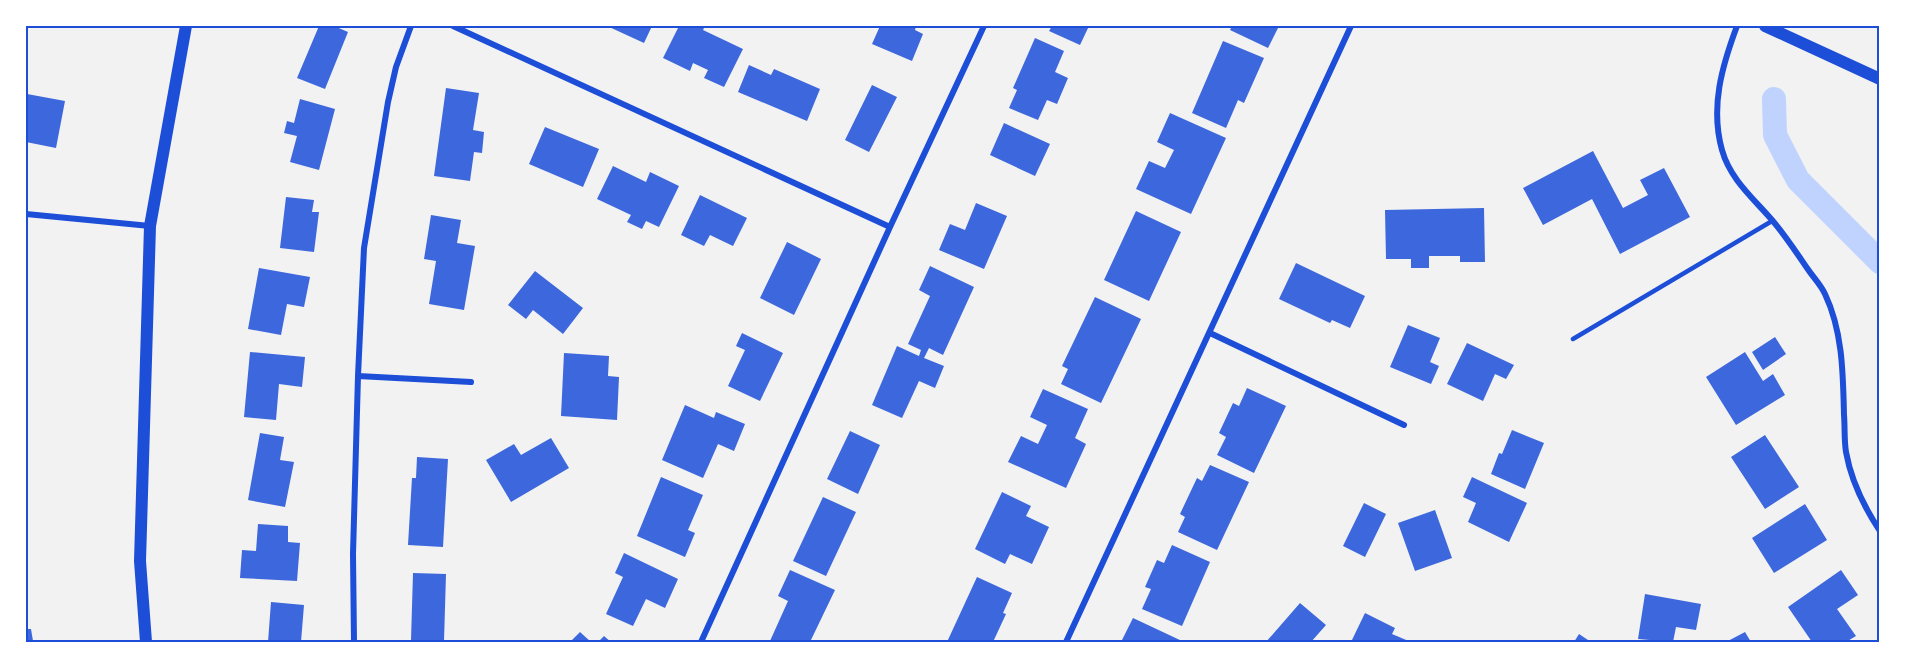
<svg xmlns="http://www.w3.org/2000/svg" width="1905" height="668" viewBox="0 0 1905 668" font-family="'Golos Text',sans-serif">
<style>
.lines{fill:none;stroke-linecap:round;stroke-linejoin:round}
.canal{stroke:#bfd3fe;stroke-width:24}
.building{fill:#3d67dc}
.service{stroke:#1d4ed8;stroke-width:4.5}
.minor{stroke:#1d4ed8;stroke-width:6}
.secondary{stroke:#1d4ed8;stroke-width:12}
.neatline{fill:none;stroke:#1d4ed8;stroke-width:2}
</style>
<rect width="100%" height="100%" fill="#f2f2f2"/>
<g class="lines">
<path class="canal" d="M1774 99 1775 135 1798 180 1880 262"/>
</g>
<path class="building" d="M319 26H334L348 32 325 89 297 78Z
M607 26H652L644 43Z
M679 26H705L703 30 743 49 724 87 704 78 708 70 693 63 690 71 663 58Z
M880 26H916L915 30 923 34 912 61 872 44Z
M1052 26H1089L1080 45 1049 31Z
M1232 26H1279L1268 48 1230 30Z
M1035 38 1064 51 1055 72 1068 78 1057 104 1047 100 1038 120 1009 108 1017 90 1013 88Z
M1223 41 1264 58 1244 103 1238 100 1226 128 1192 113Z
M749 65 771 75 774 69 820 89 807 121 738 92Z
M872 85 897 97 869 152 845 140Z
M446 88 479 93 473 130 484 132 482 153 474 152 470 181 434 176Z
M27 94 65 101 56 148 26 142Z
M300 99 335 109 319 170 290 162 297 136 284 133 287 121 294 123Z
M1170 113 1226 138 1191 214 1136 189 1149 161 1165 168 1174 150 1157 142Z
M1004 123 1050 144 1035 176 990 155Z
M545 127 599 149 583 187 529 164Z
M1593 151 1623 208 1648 195 1640 180 1664 168 1690 217 1620 254 1592 199 1543 225 1523 188Z
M613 166 646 182 650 172 679 186 659 227 646 221 642 229 627 222 631 215 597 199Z
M700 195 747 218 733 246 710 235 704 246 681 235Z
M286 197 314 200 312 212H319L314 252 280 248Z
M976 203 1007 216 984 269 939 250 950 224 965 230Z
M1484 208 1485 262H1460V256H1429V268H1411V259H1386L1385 210Z
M1136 211 1181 232 1149 301 1104 280Z
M431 215 461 220 457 243 475 246 464 310 429 304 436 261 424 259Z
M787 242 821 259 794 315 760 298Z
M1296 263 1365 296 1350 328 1332 320 1330 323 1279 299Z
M930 266 974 287 943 355 929 348 924 358 944 366 935 388 919 381 902 418 872 405 897 346 919 356 921 350 908 344 930 296 919 290Z
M259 268 310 277 304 307 287 304 281 335 248 329Z
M535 271 583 308 563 334 533 310 526 319 508 305Z
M1095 297 1141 319 1101 403 1061 384 1068 369 1062 366Z
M1408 325 1440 338 1430 362 1439 366 1431 384 1390 367Z
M742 333 783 353 760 401 728 386 745 350 736 346Z
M1775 337 1786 354 1763 370 1752 352Z
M1467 343 1514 365 1506 379 1495 374 1483 401 1447 384Z
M250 352 305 357 302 387 279 384 276 420 244 417Z
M1745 352 1763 381 1773 374 1785 395 1736 425 1706 377Z
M564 353 609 356 608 376 619 377 617 420 561 416Z
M1247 388 1286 406 1254 473 1217 455 1226 437 1219 433 1233 403 1239 406Z
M1043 389 1088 409 1075 438 1086 444 1066 488 1008 462 1021 436 1038 444 1047 425 1030 417Z
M685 405 714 418 716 412 745 424 734 451 718 444 703 478 662 460Z
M1512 430 1544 443 1525 489 1491 474 1499 453 1502 454Z
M850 431 880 445 858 494 827 479Z
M260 433 284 437 280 460 294 462 285 507 248 500Z
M1765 435 1799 487 1765 509 1731 457Z
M551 438 569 468 511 502 486 460 514 444 521 455Z
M417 457 448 459 443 547 408 545 412 478H416Z
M1210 465 1249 482 1217 550 1178 532 1185 517 1180 514 1197 478 1202 481Z
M661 477 703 495 688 530 695 533 685 557 637 536Z
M1472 477 1527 503 1509 542 1468 522 1476 503 1463 497Z
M1002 492 1031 506 1026 516 1049 527 1032 564 1010 554 1005 564 975 549Z
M823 497 856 512 826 576 793 561Z
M1364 503 1386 514 1365 557 1343 546Z
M1805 504 1827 540 1774 573 1752 538Z
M1435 510 1452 558 1415 571 1398 523Z
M258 524 288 526V542L300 543 297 581 240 578 242 550 256 551Z
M1172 545 1210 562 1182 626 1142 609 1151 589 1145 587 1157 560 1164 563Z
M624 553 678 579 665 608 646 599 633 626 606 614 623 577 615 573Z
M790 570 835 590 810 642H773L770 641 788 601 778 596Z
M1841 570 1858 595 1837 609 1856 636 1846 642H1812L1788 607Z
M413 573 446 574 444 641 411 640Z
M977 577 1012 593 1003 613 1006 614 993 642H947Z
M1645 594 1701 604 1696 630 1676 627 1673 642 1638 639Z
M271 602 304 605 301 642H268Z
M1300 603 1326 625 1311 642H1266Z
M1365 613 1395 628 1392 634 1411 642H1351Z
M1133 618 1182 641 1181 642H1121Z
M26 629H31L33 641 37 640V642H26Z
M580 632 591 642H570Z
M1745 632 1751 642H1726Z
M1579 634 1591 642H1574Z
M604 636 611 642H598Z"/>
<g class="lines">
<path class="service" d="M1573 339 1772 221"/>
<path class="minor" d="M453 26 890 227
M1737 26C1722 66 1710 107 1722 150 1730 179 1753 198 1772 220 1785 235 1796 252 1807 268 1813 277 1821 285 1825 294 1843 332 1843 375 1844 415 1845 427 1844 440 1846 452 1851 480 1864 507 1880 531
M26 214 150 226
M1210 333 1404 425
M358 376 471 382
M354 642 353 554 358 376 364 248 388 102 396 67 411 26
M701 642 890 227 984 26
M1066 642 1351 26"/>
<path class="secondary" d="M1765 26 1880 79
M146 642 140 561 150 226 186 26"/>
</g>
<rect width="1905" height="668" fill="none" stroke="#ffffff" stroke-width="54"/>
<rect x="27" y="27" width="1851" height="614" class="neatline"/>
</svg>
